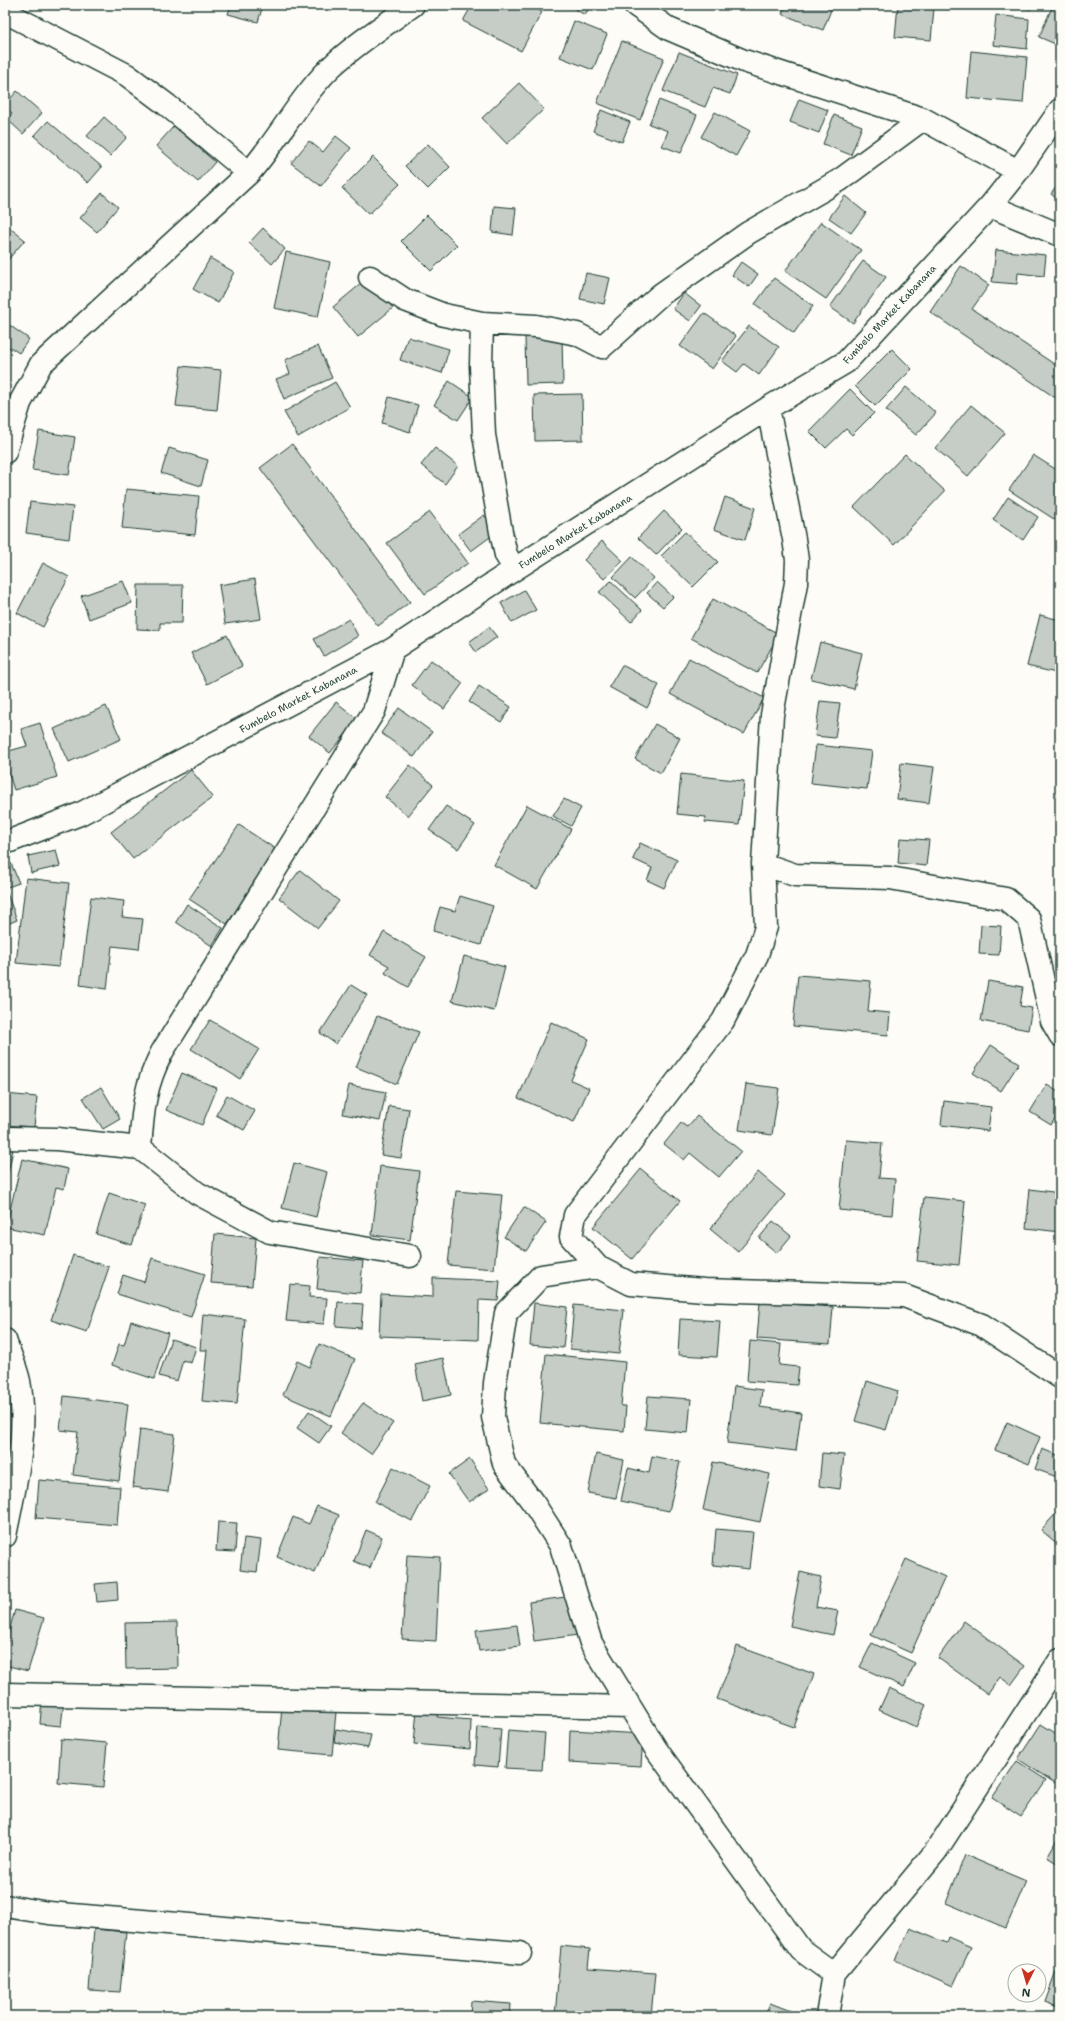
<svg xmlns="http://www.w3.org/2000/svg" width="1065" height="2021" viewBox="0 0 1065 2021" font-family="'Shantell Sans',sans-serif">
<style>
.building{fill:#c6cdc7;stroke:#1f3d34}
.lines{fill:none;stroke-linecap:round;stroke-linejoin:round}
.minor-casing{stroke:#1f3d34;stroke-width:25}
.minor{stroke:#fdfcf7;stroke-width:22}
.labels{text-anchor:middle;stroke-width:3.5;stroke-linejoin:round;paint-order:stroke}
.street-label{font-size:10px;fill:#1f3d34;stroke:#fdfcf7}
</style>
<rect width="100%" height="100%" fill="#fdfcf7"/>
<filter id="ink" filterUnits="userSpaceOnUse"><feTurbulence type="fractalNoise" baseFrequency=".025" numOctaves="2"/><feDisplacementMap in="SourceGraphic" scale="8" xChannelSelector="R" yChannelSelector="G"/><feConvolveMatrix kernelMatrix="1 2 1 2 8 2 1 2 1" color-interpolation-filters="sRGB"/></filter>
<g filter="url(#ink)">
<path class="building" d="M231 5H263L258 22 228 14Z
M472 5H530L542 12 521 51 463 21Z
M568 5H591L585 15Z
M785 5H833L823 30 782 14Z
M898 5H949L948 9 934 8 931 40 895 37Z
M990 5H1032L1031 9Z
M1053 5H1060V46L1039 37Z
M996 15 1029 19 1027 49 993 45Z
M574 21 607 34 593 70 560 57Z
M622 41 664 58 640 120 597 103Z
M971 51 1027 57 1023 103 967 98Z
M679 52 737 75 730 94 713 88 705 107 663 91Z
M519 83 544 109 507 144 482 118Z
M17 91 42 113 23 134 7 119 12 113 5 107V105Z
M799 99 828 110 819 133 790 122Z
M659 100 697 115 681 153 662 146 668 131 649 124Z
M601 110 630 122 622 142 593 131Z
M715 112 750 131 736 156 701 137Z
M834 115 862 126 851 155 823 144Z
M104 117 127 137 110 156 87 136Z
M48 121 102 167 88 183 34 136Z
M174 126 215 162 198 182 156 146Z
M336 136 351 148 321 186 291 163 309 141 323 152Z
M428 144 450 167 428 189 405 166Z
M373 157 400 184 369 214 342 188Z
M1060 182V201L1051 194Z
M102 193 118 207 97 232 80 218Z
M845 196 866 213 851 233 829 218Z
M494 206 516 208 513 235 492 232Z
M427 215 457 245 431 271 401 241Z
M821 222 861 250 826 299 785 271Z
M5 224 25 240 5 263Z
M263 228 285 249 272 264 249 243Z
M996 250 1046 255 1044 276 1018 273 1017 284 992 282Z
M286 252 330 262 318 317 274 308Z
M210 258 234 272 218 303 193 289Z
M863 261 886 277 853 323 830 307Z
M741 262 758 274 749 287 732 275Z
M961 266 989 285 972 309 1060 368V401L930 312Z
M586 273 610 278 604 304 580 299Z
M368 278 393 308 358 337 333 307Z
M774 278 813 306 794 333 755 304Z
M684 293 701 306 690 321 673 309Z
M704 313 736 336 712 369 680 346Z
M5 322 29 339 19 353 10 347 5 354Z
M749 326 779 347 759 375 744 364 737 372 722 361Z
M562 334 563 384 526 385 525 335Z
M408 337 449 349 442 373 400 360Z
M318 346 332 378 284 399 276 379 290 374 285 360Z
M892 349 912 369 875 406 855 386Z
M181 366 221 370 217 410 176 406Z
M449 381 473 397 458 420 434 405Z
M335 382 350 407 298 437 284 412Z
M906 387 936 413 916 435 886 410Z
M850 389 874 413 852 435 846 429 826 448 809 431Z
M582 394 583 440 535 441 534 395Z
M389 397 418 405 410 432 382 423Z
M971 405 1005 433 968 476 935 448Z
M39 431 75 437 69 475 32 470Z
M292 444 410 602 378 626 260 468Z
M169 448 208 460 201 486 161 473Z
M435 448 458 466 445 484 421 465Z
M905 454 945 491 894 545 854 507Z
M1033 455 1060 472V523L1009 490Z
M126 489 199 496 195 535 122 528Z
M725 497 755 508 745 540 714 529Z
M1008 497 1038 517 1023 540 993 520Z
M30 502 73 507 69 539 26 533Z
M664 511 682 528 656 555 638 538Z
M430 512 468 563 425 594 387 543Z
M484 515 497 532 471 551 458 534Z
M685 532 718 562 693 587 661 556Z
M602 541 623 561 604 579 584 560Z
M632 557 654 578 635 598 613 577Z
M43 563 69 577 43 627 17 613Z
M255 579 261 619 225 624 219 585Z
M123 581 132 603 89 619 81 596Z
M611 581 642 610 631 622 599 592Z
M657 582 673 597 663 607 647 593Z
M138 585H183L182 623H160V630L137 629Z
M524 590 536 610 512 623 501 603Z
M713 599 779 634 757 673 691 638Z
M1040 615 1060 620V674L1027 666Z
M349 619 358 636 324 656 314 639Z
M489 627 497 637 476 652 469 642Z
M227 635 242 666 207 684 191 653Z
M820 642 862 653 854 689 811 679Z
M689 658 764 698 744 734 670 694Z
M431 660 463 683 444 709 412 685Z
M622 665 659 685 647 708 609 687Z
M479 686 511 707 501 722 469 702Z
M820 701 840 703 835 738 815 736Z
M336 702 358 719 330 753 309 736Z
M106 706 121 739 69 762 54 729Z
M399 708 432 732 414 757 381 733Z
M40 723 57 777 14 790 5 761V752L27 746 21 729Z
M655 724 680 738 661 773 635 759Z
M816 745 872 751 867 789 811 783Z
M901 763 934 767 929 803 897 799Z
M410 765 433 785 408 816 385 797Z
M191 770 213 797 133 859 111 832Z
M681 774 744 781 739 825 705 822 706 817 677 814Z
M564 799 581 808 571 826 553 816Z
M527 805 571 829 537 889 494 865Z
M446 806 475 825 458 849 429 830Z
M239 825 277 850 227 924 189 899Z
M900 838 929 840 926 866 898 863Z
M640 843 677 860 664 888 647 880 652 868 633 859Z
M56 850 60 866 31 873 28 856Z
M11 863 19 883 5 888 17 920 5 925V865Z
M300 870 339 901 318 928 279 898Z
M26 878 69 883 59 967 16 963Z
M460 896 493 906 481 945 433 931 440 907 455 911Z
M91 897 124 901 122 917 143 919 139 949 112 946 107 989 80 985Z
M187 904 223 928 212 946 176 922Z
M981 925 1001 926 999 955 979 954Z
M384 932 426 957 408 987 385 973 389 966 370 955Z
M464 956 505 967 494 1011 452 1001Z
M798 975 871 981 868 1011 890 1013 888 1035 793 1026Z
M988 981 1023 987 1020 1006 1032 1008 1028 1030 981 1021Z
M351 985 367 995 336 1044 320 1033Z
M377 1016 419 1032 397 1084 356 1067Z
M210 1020 259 1049 240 1079 191 1049Z
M551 1022 589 1039 571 1080 589 1088 574 1122 518 1098Z
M991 1045 1019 1063 1001 1091 973 1073Z
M182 1073 217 1088 202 1125 166 1110Z
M746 1084 779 1088 772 1135 739 1130Z
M1047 1084 1060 1092V1110L1051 1125 1030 1112Z
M349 1085 386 1092 380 1121 343 1114Z
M101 1087 120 1119 103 1129 83 1098Z
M5 1094 37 1097 34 1127 5 1125Z
M227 1095 255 1111 244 1130 216 1115Z
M944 1101 991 1107 988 1131 941 1125Z
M389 1106 409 1109 401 1158 381 1155Z
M697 1116 741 1151 719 1177 690 1153 684 1160 664 1144 681 1123 687 1127Z
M846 1140 882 1143 879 1178 895 1179 892 1215 839 1210Z
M5 1149 13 1150 6 1183 5 1182Z
M22 1159 68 1169 64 1189 56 1187 45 1235 6 1227Z
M294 1163 327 1172 316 1217 282 1208Z
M380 1166 419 1171 410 1240 372 1235Z
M641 1169 680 1201 632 1259 593 1227Z
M758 1172 785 1195 738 1252 710 1229Z
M1030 1189 1060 1193V1232L1026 1228Z
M456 1191 502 1195 494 1269 448 1265Z
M109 1193 145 1205 132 1245 96 1234Z
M924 1197 965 1201 959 1265 917 1261Z
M524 1207 546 1222 526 1251 504 1237Z
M773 1221 791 1236 777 1253 759 1238Z
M215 1234 256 1238 252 1286 211 1283Z
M73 1255 109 1267 87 1332 51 1320Z
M320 1257 363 1261 360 1293 317 1289Z
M152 1258 205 1274 191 1317 117 1294 123 1275 144 1282Z
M433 1278 500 1281 498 1301 479 1300 478 1340 379 1336 381 1294 433 1297Z
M290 1284 310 1286 309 1297 327 1298 324 1324 286 1321Z
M338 1302 363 1304 361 1328 336 1326Z
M760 1302 833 1307 830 1344 757 1339Z
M534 1303 567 1307 563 1348 530 1345Z
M574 1305 624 1310 619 1354 570 1349Z
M203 1314 245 1319 237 1404 202 1401 207 1350H200Z
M680 1319 720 1321 717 1357 678 1355Z
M131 1321 168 1333 154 1379 112 1365 119 1344 124 1345Z
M171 1339 196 1347 191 1363 183 1360 177 1381 159 1376Z
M750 1341 781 1344 779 1365 799 1367 797 1385 747 1381Z
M319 1344 355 1359 331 1416 283 1395 297 1361 310 1367Z
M546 1354 625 1362 621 1406H626L624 1431 540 1423Z
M443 1358 451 1395 422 1401 415 1364Z
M867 1381 898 1391 886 1430 855 1421Z
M734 1386 762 1390 760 1407 801 1413 796 1451 727 1443Z
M64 1396 128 1404 119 1481 73 1475 78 1432 60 1430Z
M648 1396 691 1399 688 1433 645 1429Z
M363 1403 393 1423 371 1454 341 1433Z
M309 1411 331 1426 319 1443 297 1428Z
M1007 1422 1040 1437 1029 1464 995 1450Z
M140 1429 175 1434 168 1492 133 1487Z
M1042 1449 1060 1456V1467L1057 1477 1035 1469Z
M822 1453 844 1455 840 1489 819 1486Z
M596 1454 624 1460 616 1498 588 1493Z
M652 1456 680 1462 669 1511 621 1501 628 1468 649 1473Z
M470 1459 489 1489 469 1502 449 1474Z
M713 1462 770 1474 760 1522 703 1510Z
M393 1467 430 1486 412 1521 375 1502Z
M39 1480 120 1487 117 1525 36 1518Z
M317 1506 339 1515 315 1573 277 1557 293 1517 309 1524Z
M1060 1509V1546L1041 1530Z
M218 1522 237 1523 235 1552 216 1551Z
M716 1529 753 1532 749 1569 713 1565Z
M366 1530 382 1537 370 1568 354 1561Z
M244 1538 261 1540 257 1572 240 1570Z
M407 1555 440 1557 436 1641 402 1639Z
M906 1559 945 1577 911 1653 871 1635Z
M800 1572 821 1577 816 1607 838 1611 833 1635 790 1626Z
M117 1582 118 1600 97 1602 95 1584Z
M573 1596 578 1635 534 1641 529 1602Z
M15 1610 44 1618 28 1671 5 1665V1645Z
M964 1621 1025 1666 1011 1685 1000 1677 988 1694 938 1658Z
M177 1622 178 1668 126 1669 125 1623Z
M517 1625 520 1646 479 1651 476 1630Z
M872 1643 915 1663 904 1687 860 1667Z
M737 1646 814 1674 794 1727 717 1699Z
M889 1688 926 1705 916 1727 879 1710Z
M42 1699 64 1701 61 1726 40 1724Z
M282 1707 336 1712 332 1755 278 1750Z
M417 1709 438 1710 437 1717 471 1720 470 1749 414 1744Z
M1041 1724 1060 1736V1775L1055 1783 1018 1759Z
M478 1727 501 1729 498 1767 475 1765Z
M336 1729 371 1735 368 1748 334 1742Z
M508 1730 545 1733 542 1770 505 1768Z
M570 1730 643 1734 641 1766 569 1762Z
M61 1739 107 1743 103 1787 58 1783Z
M1017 1761 1046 1780 1021 1817 992 1798Z
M1060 1834V1865L1047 1857Z
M965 1855 1026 1881 1006 1928 946 1903Z
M910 1928 946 1943 948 1937 971 1947 953 1986 895 1960Z
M94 1929 126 1932 120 1992 89 1990Z
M561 1946 590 1949 588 1968 655 1973 651 2016H555Z
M1060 1961V2008L1045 2002Z
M471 2001 511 2004 510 2016H470Z
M770 2003 804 2016H765Z
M41 2012 91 2016H40Z"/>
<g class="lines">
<g class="minor-casing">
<path id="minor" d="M635 5 669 29 744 61 923 119 1018 171
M5 12 127 75 167 105 249 173
M990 206 1060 235
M370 277 405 300 444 315 482 323 536 326 577 334 602 347 660 295 748 233 840 180 923 119
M482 323 481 366 484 435 501 532 506 555 515 569
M768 408 794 539 797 560 796 583 772 715 763 864 766 927 757 955 723 1021 575 1215 571 1237 598 1267 631 1284 704 1290 904 1296 982 1325 1060 1377
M5 452 20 403 41 364 249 173C278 140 299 99 330 68 355 44 385 25 413 5
M5 843 80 814 393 649 515 569 768 408 846 362 990 206 1018 171 1060 110
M763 864 795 875 890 878 1006 899 1029 919 1052 1021 1060 1035
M5 1138 57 1139 140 1148 197 1193 270 1232 410 1256
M140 1148C143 1110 144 1087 162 1052L374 711 393 649
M598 1267 541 1276 506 1313 495 1383 493 1417 504 1464 534 1504 561 1546 591 1643 656 1749 801 1950 834 1974
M5 1340C9 1353 16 1367 19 1381 29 1433 15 1484 5 1536
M5 1694 630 1707
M5 1906 49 1913 520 1953
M827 2016 834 1974 936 1851 1060 1660"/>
</g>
<use href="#minor" class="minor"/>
</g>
</g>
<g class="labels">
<g class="street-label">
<text transform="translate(889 314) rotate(-47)" y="4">Fumbelo Market Kabanana</text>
<text transform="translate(575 531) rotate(-32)" y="4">Fumbelo Market Kabanana</text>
<text transform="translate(298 699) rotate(-28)" y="4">Fumbelo Market Kabanana</text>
</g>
</g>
<rect width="1065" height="2021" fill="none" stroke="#fdfcf7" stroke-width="20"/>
<rect x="10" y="10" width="1045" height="2001" fill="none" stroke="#1f3d34" stroke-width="1.5" filter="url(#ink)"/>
<g transform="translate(1027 1983) rotate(185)"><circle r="19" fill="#fdfcf7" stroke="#a4b0a9"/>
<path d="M0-3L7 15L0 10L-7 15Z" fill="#c8321e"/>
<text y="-6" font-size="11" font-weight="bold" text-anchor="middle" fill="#1f3d34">N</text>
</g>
</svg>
